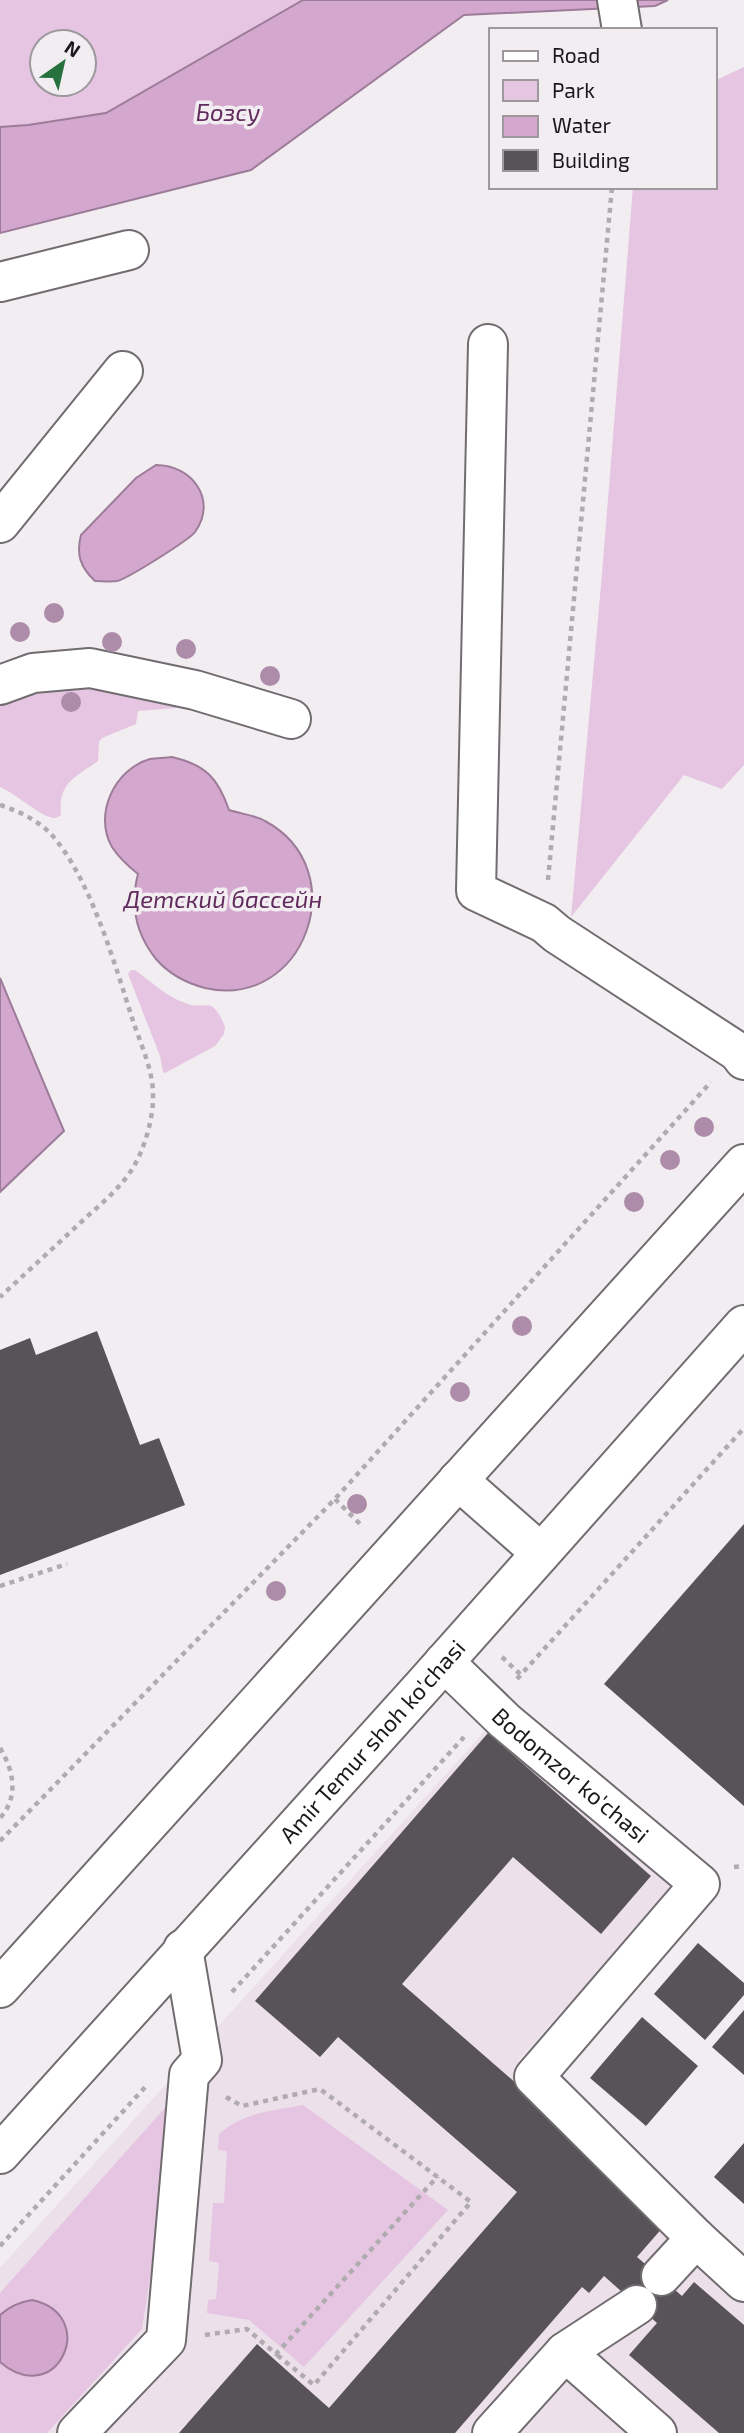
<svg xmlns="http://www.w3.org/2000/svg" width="744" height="2433" viewBox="0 0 744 2433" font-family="'Exo 2',sans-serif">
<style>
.built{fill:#ece0ea}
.green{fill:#e5c5e1;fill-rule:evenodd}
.water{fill:#d4a7ce;stroke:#9c7c98;stroke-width:2}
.building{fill:#575357}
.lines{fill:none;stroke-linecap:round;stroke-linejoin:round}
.minor-casing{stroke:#716c70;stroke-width:42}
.major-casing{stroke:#716c70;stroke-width:42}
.path{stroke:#afabae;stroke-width:4.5;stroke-dasharray:5 5;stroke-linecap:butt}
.minor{stroke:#fff;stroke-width:38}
.major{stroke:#fff;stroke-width:38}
.tree{fill:#ad8ca9}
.labels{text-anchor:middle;stroke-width:7;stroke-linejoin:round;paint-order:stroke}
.street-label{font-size:23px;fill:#1a181a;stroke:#f2edf1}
.water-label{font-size:24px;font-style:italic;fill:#612b5d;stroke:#f2edf1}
</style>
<rect width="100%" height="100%" fill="#f2edf1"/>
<path class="built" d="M493 1722 676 1882 518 2061 744 2274V2433H0V2268Z"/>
<path class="green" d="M0 0H303L106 113 28 125 0 127ZM42 42H84V84H42Z
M744 67V765L722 789 684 775 571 917 602 574 633 187H714V81Z
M58 680 178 695 176 708 138 711 136 724 102 738 99 742 98 761C74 778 58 783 61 815 56 818 56 819 50 817 38 814 16 794 0 787V691Z
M131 970H135C153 983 170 1000 192 1005 199 1007 209 1003 214 1008 218 1012 223 1021 225 1027L224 1034 215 1046 165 1073 163 1072 160 1056 128 974Z
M179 2092 142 2329 47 2433H0V2293Z
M303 2105 448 2210 304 2367 249 2320 207 2313 208 2300 216 2299 219 2263 209 2261 213 2203H224L227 2151 218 2150 219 2134C244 2112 271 2111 303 2105Z"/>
<path class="water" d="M303 0H668L655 6 464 15 251 170 0 233V127L28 125 106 113Z
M156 465C192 465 218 500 195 532 189 540 127 579 117 581 110 582 102 581 95 581 80 567 76 554 81 535L136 478Z
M172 757C206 765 218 778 229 810 241 814 255 815 265 821 356 870 304 1011 205 988 186 983 169 974 156 959 135 933 130 905 138 874 128 866 119 858 112 847 93 814 115 769 150 759 157 758 165 758 172 757Z
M0 978 64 1131 0 1192Z
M32 2300C101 2315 57 2411 0 2362V2315C10 2306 19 2302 32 2300Z"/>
<path class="building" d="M97 1331 140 1445 159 1438 185 1505 0 1575V1350L30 1338 36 1355Z
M744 1524V1806L604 1684Z
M488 1733 651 1876 601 1934 513 1857 402 1984 671 2218 637 2257 682 2296 694 2282 744 2325V2433H719L629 2355 657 2323 604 2276 589 2293 582 2287 455 2433H179L257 2344 329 2408 517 2192 338 2037 320 2057 255 2001Z
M698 1943 744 1983V1995L705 2040 654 1994Z
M744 2010V2075L712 2047Z
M642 2017 698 2066 646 2126 590 2078Z
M744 2143V2204L714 2177Z"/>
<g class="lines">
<g class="minor-casing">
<g id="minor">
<path d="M617 0 622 30"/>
<path d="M0 282 129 250"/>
<path d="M488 344 476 891 544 923 557 934 738 1052 744 1060"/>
<path d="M0 523 123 371"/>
<path d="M0 685 33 673 90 668 195 690 291 719"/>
<path id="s1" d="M444 1662 505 1721 700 1884 534 2077 696 2238"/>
<path d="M661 2276 696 2238 744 2282"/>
<path d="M565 2352 657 2433"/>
<path d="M77 2433 166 2340 189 2075 202 2060 183 1949"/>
<path d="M492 2433 565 2352 637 2305"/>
</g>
</g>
<g class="major-casing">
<g id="major">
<path d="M458 1480 541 1553"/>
<path d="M0 1988 744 1164"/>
<path id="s2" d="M0 2154 423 1686 744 1325"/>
</g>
</g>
<path class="path" d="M0 805C18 811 36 819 50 833 90 876 115 965 133 1021 141 1045 154 1072 153 1098 153 1116 147 1138 140 1154 127 1185 101 1203 78 1225 52 1249 26 1273 0 1297
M548 880 612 187
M335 1499 360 1524
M0 1586 67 1564
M502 1657 521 1675
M517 1679 744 1428
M0 1748C14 1771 19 1797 0 1818
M0 1841 335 1499 711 1082
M734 1867 744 1866
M232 1992 464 1737
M226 2097 242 2106 320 2089 471 2202 314 2385 276 2354
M0 2246 148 2084
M205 2335 247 2329 276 2354 438 2176"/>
<use href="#minor" class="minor"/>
<use href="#major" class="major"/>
</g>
<g class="tree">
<circle cx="54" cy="613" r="10"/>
<circle cx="20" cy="632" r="10"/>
<circle cx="112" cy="642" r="10"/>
<circle cx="186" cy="649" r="10"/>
<circle cx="270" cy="676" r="10"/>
<circle cx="71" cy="702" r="10"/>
<circle cx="704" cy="1127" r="10"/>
<circle cx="670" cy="1160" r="10"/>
<circle cx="634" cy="1202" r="10"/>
<circle cx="522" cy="1326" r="10"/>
<circle cx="460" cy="1392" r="10"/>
<circle cx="357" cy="1504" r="10"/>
<circle cx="276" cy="1591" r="10"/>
</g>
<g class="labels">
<g class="street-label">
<text dy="8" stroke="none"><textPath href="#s2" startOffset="556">Amir Temur shoh ko'chasi</textPath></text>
<text dy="8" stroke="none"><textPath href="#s1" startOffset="170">Bodomzor ko'chasi</textPath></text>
</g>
<g class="water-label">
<text x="228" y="121">Бозсу</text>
<text x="223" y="908">Детский бассейн</text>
</g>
</g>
<rect x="489" y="28" width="228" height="161" fill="#f2edf1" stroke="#9c989b" stroke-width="2"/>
<rect x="503" y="51" width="35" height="10" fill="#ffffff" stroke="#9c989b" stroke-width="2"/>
<text x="552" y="63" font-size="21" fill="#1a181a">Road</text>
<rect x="503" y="80" width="35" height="21" fill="#e5c5e1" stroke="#9c989b" stroke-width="2"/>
<text x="552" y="98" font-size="21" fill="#1a181a">Park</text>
<rect x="503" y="116" width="35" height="21" fill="#d4a7ce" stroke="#9c989b" stroke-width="2"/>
<text x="552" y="133" font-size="21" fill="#1a181a">Water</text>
<rect x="503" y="150" width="35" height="21" fill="#575357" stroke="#9c989b" stroke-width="2"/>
<text x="552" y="168" font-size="21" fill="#1a181a">Building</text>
<g transform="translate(63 63) rotate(34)"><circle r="33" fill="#f2edf1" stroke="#9c989b" stroke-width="2"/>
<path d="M0-5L12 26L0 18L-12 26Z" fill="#27713f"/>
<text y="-10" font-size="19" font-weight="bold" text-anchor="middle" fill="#1a181a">N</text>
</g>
</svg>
